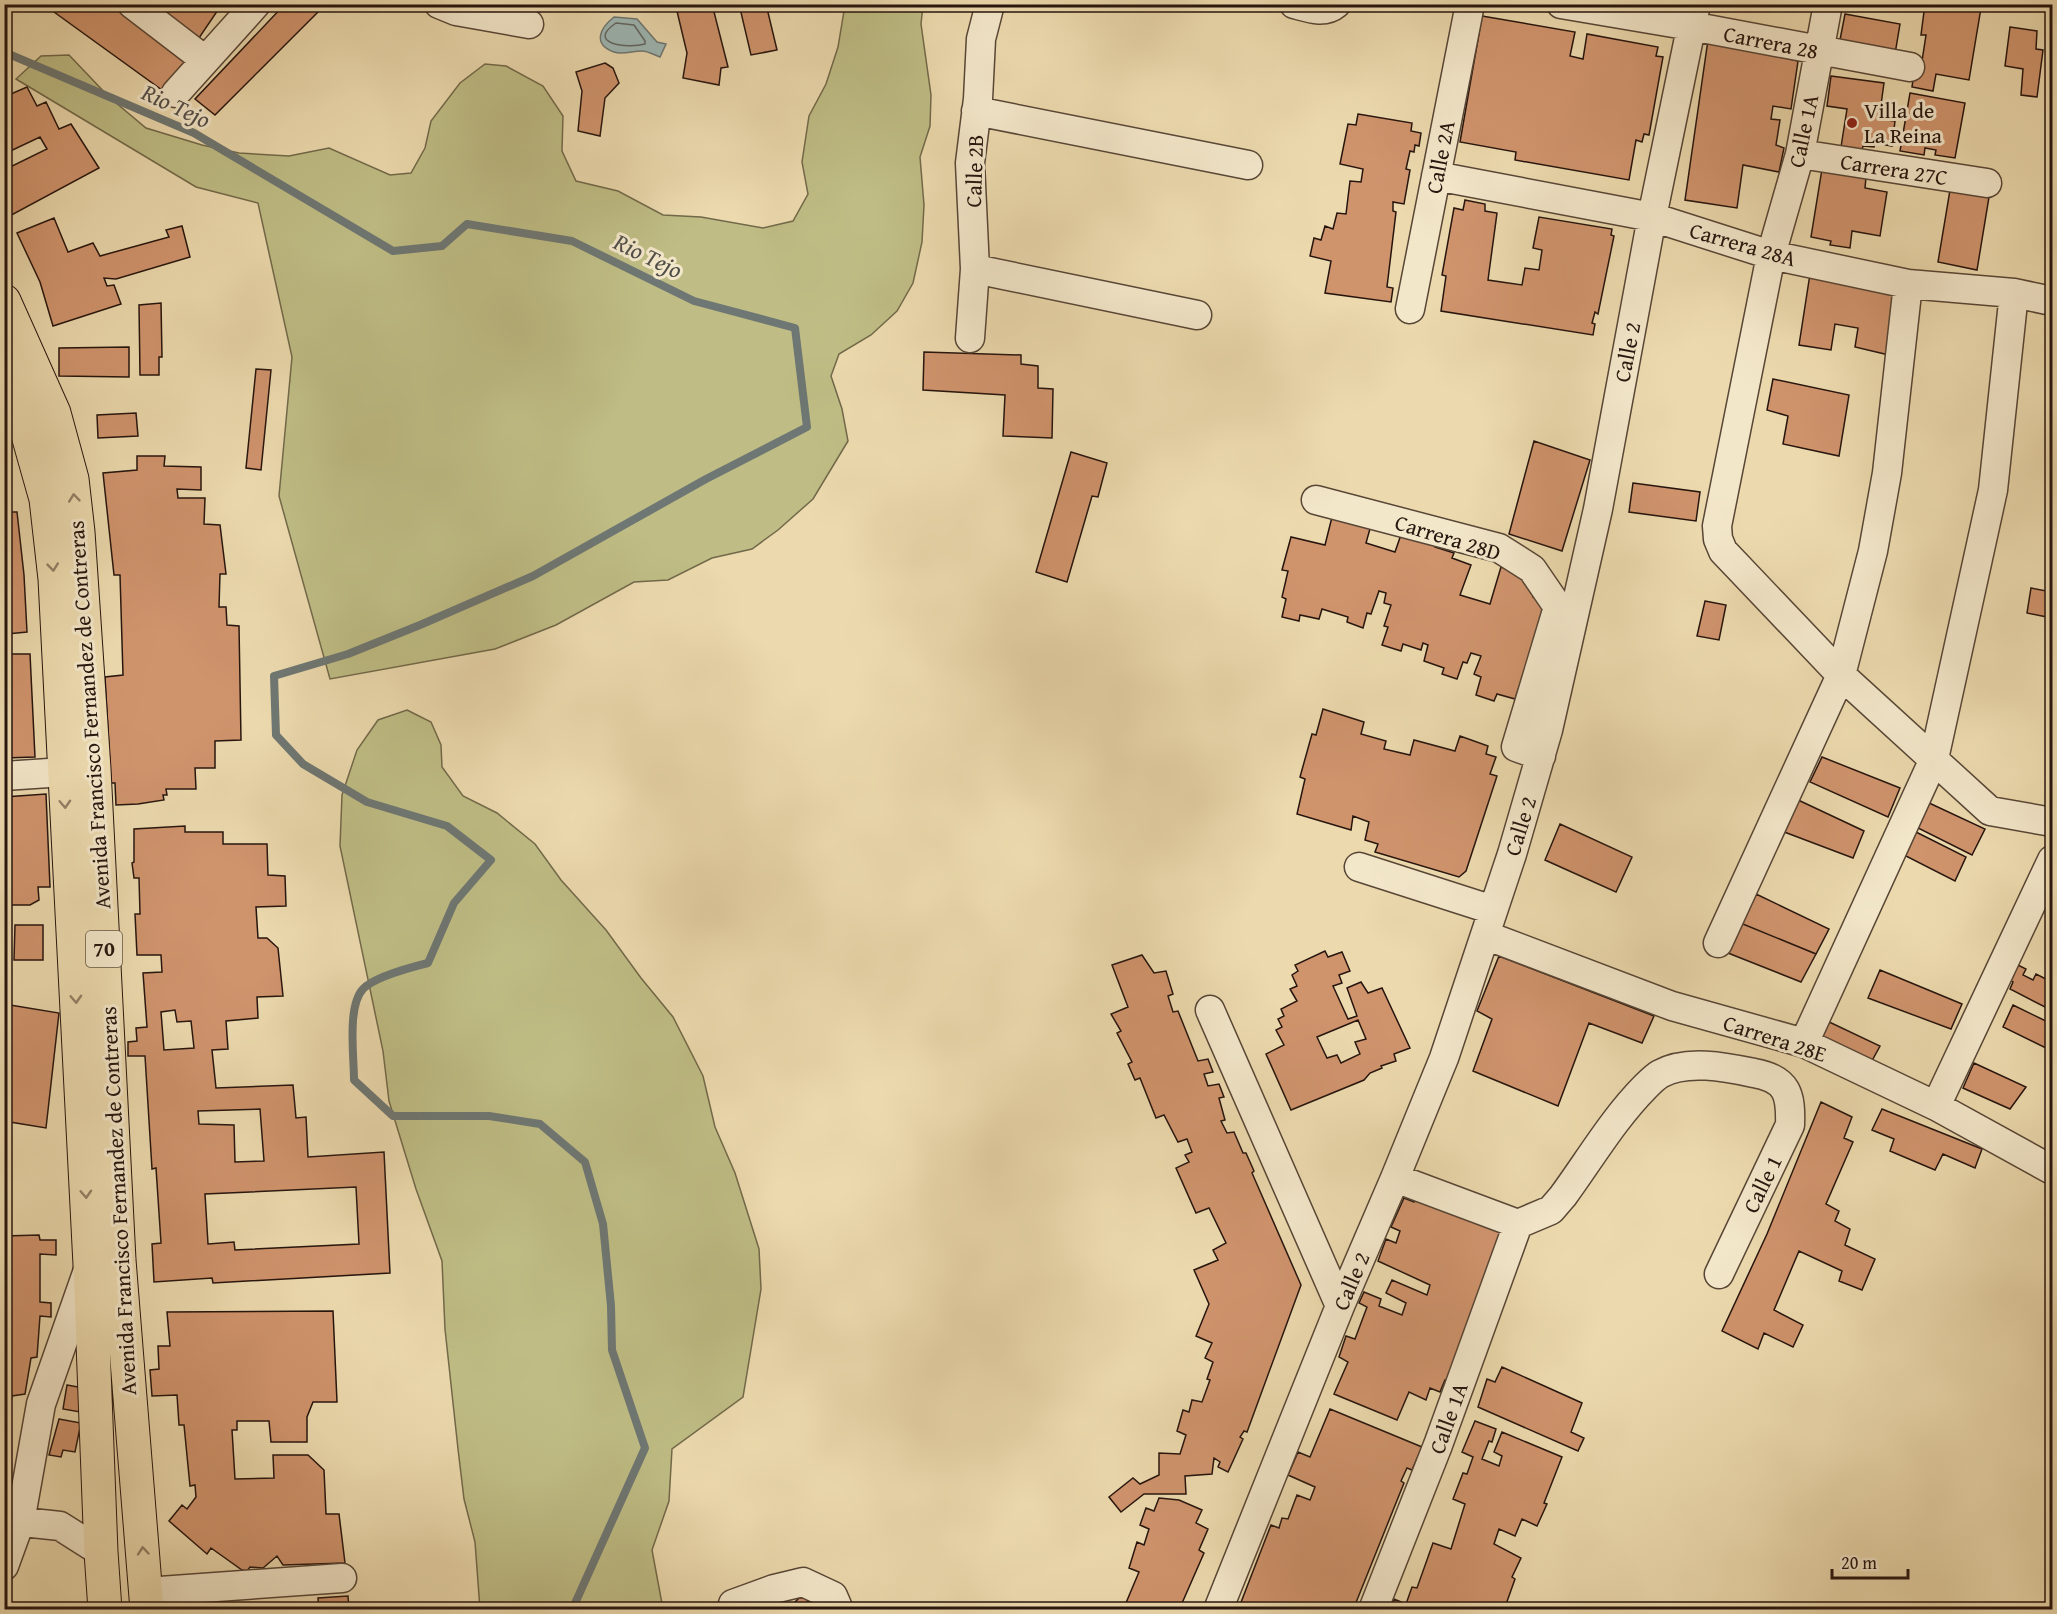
<svg xmlns="http://www.w3.org/2000/svg" width="2057" height="1614" viewBox="0 0 2057 1614" font-family="'Gentium Book Plus',serif">
<style>
.green{fill:#bfbd85;stroke:#72694a;stroke-width:1.5}
.water{fill:#9eb8b6;stroke:#6e7773;stroke-width:1.5}
.lines{fill:none;stroke-linecap:round;stroke-linejoin:round}
.shore{stroke:#626662;stroke-width:1.5}
.stream{stroke:#6e7773;stroke-width:8}
.building{fill:#d0946d;stroke:#26150e;stroke-width:1.5;fill-rule:evenodd}
.minor-casing{stroke:#584636;stroke-width:31}
.major-casing{stroke:#26150e;stroke-width:35}
.minor{stroke:#f3e7ca;stroke-width:28}
.major{stroke:#ecdaae;stroke-width:33}
.oneway{stroke:#938166}
.poi-dot{fill:#8f2418;stroke:#f3e7ca;stroke-width:2}
.labels{text-anchor:middle;stroke-width:6;stroke-linejoin:round;paint-order:stroke}
.shield{fill:#f3e7ca;stroke:#645446;stroke-width:1.5}
.shield-label{font-size:21px;font-weight:bold;fill:#26150e}
.street-label{font-size:22px;fill:#26150e;stroke:#f3e7ca}
.poi-label{font-size:22px;fill:#26150e;stroke:#f3e7ca;text-anchor:start}
.water-label{font-size:24px;font-style:italic;fill:#504e49;stroke:#f3e7ca}
</style>
<rect width="100%" height="100%" fill="#ecdaae"/>
<filter id="stains"><feTurbulence type="fractalNoise" baseFrequency=".00333" numOctaves="4"/><feColorMatrix values="0 0 0 0 .2 0 0 0 0 .09 0 0 0 0 .02 0 0 0 .5 -.17"/></filter>
<radialGradient id="worn" r=".72"><stop offset=".6" stop-color="#630" stop-opacity="0"/><stop offset="1" stop-color="#630" stop-opacity=".3"/></radialGradient>
<path class="green" d="M845 5H923L921 24 931 95 930 126 920 157 924 205 922 242 913 283 897 311 871 335 839 354 831 376 842 409 848 441 813 499 778 530 752 549 712 558 668 580 634 582 556 625 495 649 330 679 279 496 292 357 258 203 196 187 16 79 41 56 69 55 109 97 146 128 202 145 239 153 289 156 329 148 390 175 411 173 425 148 431 121 460 83 485 64 506 66 543 86 563 116 562 151 576 181 618 191 663 215 701 217 763 228 793 221 808 194 802 162 809 116 826 84 838 47Z
M407 710 431 722 441 745 442 767 463 796 497 813 535 844 561 880 606 930 641 978 673 1017 703 1076 715 1127 735 1173 759 1249 761 1289 743 1397 672 1449 669 1501 652 1550 663 1609H480L475 1542 464 1499 458 1449 445 1329 442 1261 416 1189 389 1101 383 1051 340 846 342 795 357 750 378 720Z"/>
<path class="water" d="M614 17 637 19 657 42 666 44 660 57C654 55 648 51 642 51 633 51 622 55 614 52 592 44 600 28 614 17Z"/>
<g class="lines">
<path class="shore" d="M616 23 634 25 645 41V44C628 49 585 44 616 23Z"/>
<path class="stream" d="M4 52 194 133 393 251 442 246 467 224 572 241 694 301 795 328 807 427 706 479 533 576 420 625 348 654 274 676 276 735 303 764 367 802 447 826 491 860 454 903 428 963C412 967 374 977 363 989 347 1006 354 1056 354 1080L393 1116H489L540 1124 585 1162 603 1224 611 1306 612 1350 645 1448 572 1610"/>
</g>
<path class="building" d="M43 4H115L187 60 162 90Z
M154 4H222L199 38Z
M285 4H326L215 115 195 99Z
M690 4H712L728 67 721 68 719 85 683 78 687 53 676 7Z
M739 4H766L777 50 751 55Z
M1925 4H1955L1981 8 1969 80 1936 74 1933 91 1912 87 1914 73 1920 74 1926 35H1921Z
M1845 14 1900 24 1895 54 1839 45Z
M1482 16 1575 32 1570 56 1583 59 1587 34 1658 47 1656 56 1663 57 1649 135 1644 134 1642 142 1636 140 1629 180 1515 160 1516 152 1460 142Z
M2010 27 2037 31 2036 49 2043 50 2037 97 2021 95 2023 69 2005 66Z
M1708 40 1798 61 1791 109 1773 106 1771 119 1780 120 1776 145 1784 148 1779 172 1743 165 1737 208 1685 200Z
M605 63 613 68 619 83 605 98 600 136 578 131 582 91 576 72Z
M1831 76 1884 83 1879 119 1895 121 1892 146 1875 143 1874 147 1863 146 1862 150 1841 147 1847 109 1827 106Z
M27 87 37 106 46 102 59 129 71 124 99 168 4 219V170L47 149 40 137 4 154V97Z
M1910 93 1965 103 1955 158 1935 155 1936 150 1925 148 1924 155 1900 151Z
M1358 114 1412 123 1411 131 1421 133 1419 146 1415 145 1414 152 1410 151 1406 169 1410 170 1404 204 1393 202V211L1396 212 1387 287 1393 288 1391 302 1325 293 1331 261 1310 256 1314 238 1321 240 1325 226 1333 229 1337 213 1346 214 1350 181 1361 182 1363 169 1340 164 1348 124 1356 125Z
M1822 169 1866 177 1865 188 1887 192 1880 236 1852 231 1850 248 1830 245 1831 241 1811 237Z
M1950 190 1989 197 1977 270 1938 262Z
M1465 200 1485 204V211L1497 213 1488 280 1522 285 1525 268 1539 270 1542 250 1533 248 1539 217 1612 229 1611 235 1614 236 1598 314 1595 312 1592 323 1595 324 1593 335 1441 311 1446 276 1442 275 1454 208 1463 210Z
M54 218 68 252 93 243 100 256 169 237 166 230 182 226 190 257 116 279 104 278 107 286 114 285 121 304 53 326 40 282 17 233Z
M1810 274 1899 290 1889 355 1855 347 1858 328 1835 324 1831 350 1799 345Z
M161 303 162 357H159V375H140L139 305Z
M129 347V377L59 376V348Z
M924 352 1021 355V364L1038 366V388L1053 389 1052 438 1003 436 1005 395 923 390Z
M256 369 271 370 261 470 246 468Z
M1773 379 1849 395 1839 456 1783 444 1788 416 1767 410Z
M136 413 138 436 98 438 97 415Z
M1534 441 1590 460 1562 551 1509 534Z
M1071 452 1107 463 1098 497 1092 496 1067 582 1036 572Z
M137 456H165L164 466 201 467V490L177 489 178 498H205L204 524 220 525 226 574H220L219 607H226L227 625 239 626 241 740 215 741V768H195L196 789H166L167 795H163L164 800 138 804 116 805 115 783H111L105 677 123 675 120 575H114L103 473 137 470Z
M1633 483 1700 492 1696 521 1629 512Z
M4 512H17L24 575 27 632 7 634V625H4Z
M1332 517 1373 518 1366 543 1395 552 1404 526 1437 538 1435 547 1454 553 1452 558 1471 565 1460 595 1490 604 1501 567 1538 577 1533 597 1548 603 1515 699 1497 694 1494 701 1476 695 1481 677 1474 674 1481 656 1471 653 1467 663 1463 662 1457 679 1442 674 1444 668 1424 661 1428 645 1423 643 1421 650 1403 644 1401 651 1382 645 1388 627 1384 626 1391 605 1384 603 1386 593 1379 591 1371 614 1367 613 1363 628 1347 622 1348 617 1322 609 1319 619 1300 615 1299 621 1282 617 1286 599 1282 597 1288 571 1282 570 1291 537 1325 545Z
M2031 588 2052 592V618L2027 613Z
M1705 601 1726 605 1719 640 1697 636Z
M4 654H30L35 757 4 758Z
M1323 709 1364 722 1361 734 1386 741 1384 749 1410 755 1414 740 1455 751 1460 736 1488 746 1486 754 1496 757 1490 774 1497 776 1466 871 1459 877 1375 852 1378 844 1365 840 1369 822 1353 816 1351 830 1297 814 1305 779 1300 777 1312 734 1316 735Z
M1822 757 1900 788 1888 817 1810 782Z
M46 794 50 887H38L39 900 30 905H4V797Z
M1796 799 1864 831 1853 858 1779 830Z
M1927 802 1985 829 1972 855 1914 826Z
M1560 824 1632 857 1616 892 1545 860Z
M185 826V832H223V844H267L268 875 285 876 286 906 256 907 258 938H267L278 948 283 996 257 997 258 1018 226 1021 228 1049 212 1050 216 1088 293 1085 296 1118 306 1117 308 1157 384 1152 390 1273 213 1283 212 1278 154 1282 152 1244 161 1243 156 1168 152 1169 145 1056H128V1042L137 1041 136 1028 147 1027 143 973 162 972 161 955H137L135 914H140L139 878H134L132 863 134 862V829ZM175 1010 177 1022 191 1021 194 1048 164 1050 161 1012ZM260 1109 264 1161 235 1162 234 1125 199 1124 198 1111ZM356 1187 359 1244 235 1250 234 1242 208 1244 205 1194Z
M1908 828 1966 857 1955 881 1896 851Z
M1756 894 1829 929 1816 954 1738 922Z
M1738 922 1816 954 1801 982 1723 951Z
M15 925H43V960H14Z
M1325 951 1328 957 1342 952 1350 971 1339 975 1342 983 1333 986 1348 1019 1357 1016 1347 988 1361 982 1368 993 1382 988 1410 1048 1394 1054 1396 1061 1381 1066 1382 1068 1370 1073 1364 1080 1291 1110 1266 1054 1284 1045 1276 1030 1282 1027 1278 1019 1284 1016 1281 1009 1297 1001 1290 989 1297 986 1292 975 1298 971 1295 965ZM1358 1020 1366 1039 1355 1042 1360 1054 1341 1063 1337 1055 1327 1058 1317 1037Z
M1142 955 1154 973 1166 971 1173 994 1168 996 1173 1012 1178 1011 1198 1061 1208 1059 1213 1072 1204 1074 1208 1086 1219 1084 1224 1097 1219 1098 1225 1120 1221 1121 1227 1133 1234 1132 1243 1153H1246L1254 1171 1252 1173 1301 1285 1247 1432 1244 1431 1240 1437 1243 1439 1228 1472 1218 1467 1220 1462 1214 1458 1212 1474 1185 1476 1186 1494H1144L1121 1512 1109 1497 1133 1478 1140 1484 1159 1475V1453L1180 1454 1186 1435 1177 1431 1183 1410 1189 1412 1192 1400 1202 1402 1210 1380 1207 1379 1213 1362 1205 1358 1212 1343 1196 1336 1209 1304 1194 1270 1218 1260 1213 1250 1226 1243 1209 1208 1196 1213 1176 1168 1189 1162 1185 1155 1192 1152 1187 1139 1178 1142 1164 1115 1156 1118 1140 1078 1135 1080 1128 1064 1132 1062 1117 1033 1121 1031 1111 1014 1128 1007 1112 965Z
M1499 956 1654 1016 1642 1043 1589 1023 1558 1106 1473 1071 1492 1019 1477 1011Z
M2010 961 2026 969 2023 975 2033 980 2036 974 2052 982V998L2047 1008 2010 989 2013 982 2002 976Z
M1880 970 1962 1004 1951 1029 1868 998Z
M4 1004 59 1013 46 1128 4 1121Z
M2013 1005 2052 1024V1051L2003 1027Z
M1825 1020 1880 1046 1868 1068 1813 1044Z
M1974 1063 2026 1087 2010 1109 1963 1088Z
M1821 1102 1852 1117 1844 1138 1853 1142 1826 1204 1839 1211 1835 1221 1850 1229 1845 1245 1875 1259 1862 1290 1839 1281 1842 1271 1799 1251 1774 1310 1803 1325 1793 1347 1764 1333 1758 1349 1722 1331 1767 1234Z
M1882 1109 1982 1149 1975 1168 1943 1154 1935 1170 1890 1151 1894 1139 1872 1130Z
M1417 1192 1507 1226 1448 1381 1445 1380 1440 1392 1430 1388 1426 1400 1409 1392 1397 1420 1334 1394 1348 1362 1339 1357 1346 1336 1355 1339 1367 1307 1359 1303 1364 1292 1381 1299 1379 1306 1402 1315 1406 1303 1386 1293 1392 1280 1427 1295 1430 1285 1378 1261 1386 1239 1396 1243 1400 1231 1391 1227 1404 1198 1414 1202Z
M39 1235 40 1240H56V1255L40 1254V1302L51 1303V1317L40 1316 37 1357 31 1358 25 1394 12 1396 10 1411 4 1410V1236Z
M333 1311 337 1402H313L307 1417V1442H271L269 1421H237V1430H232L235 1479 274 1478 273 1455H308L324 1470 326 1514H339L345 1563 283 1565 277 1556 263 1568 250 1567 247 1571 242 1570 211 1548 207 1554 169 1521 182 1505 187 1509 196 1497 195 1485 190 1486 184 1425H179L177 1395 152 1396 150 1370 159 1369 158 1346H170L167 1312Z
M1502 1367 1582 1403 1571 1432 1584 1438 1578 1451 1478 1407 1487 1379 1495 1382Z
M67 1385 84 1388 80 1412 63 1409Z
M1330 1409 1422 1447 1412 1470 1407 1468 1401 1481 1404 1483 1353 1610H1238L1271 1525 1279 1528 1282 1518 1288 1519 1297 1495 1310 1500 1315 1487 1288 1475 1298 1452 1310 1457Z
M59 1419 81 1423 75 1452 63 1450 61 1457 49 1455Z
M1475 1421 1496 1429 1492 1442 1489 1441 1482 1459 1499 1466 1502 1456 1494 1452 1502 1432 1562 1457 1544 1503 1547 1504 1537 1526 1522 1519 1515 1536 1499 1529 1494 1544 1521 1558 1512 1577 1515 1579 1504 1610 1494 1606 1492 1610H1390L1394 1599 1406 1604 1412 1587 1417 1588 1433 1543 1451 1549 1465 1504 1453 1499 1463 1473 1467 1474 1473 1457 1462 1452Z
M1159 1498 1179 1500 1202 1510 1196 1523 1208 1529 1199 1550 1204 1553 1179 1610H1123L1139 1572 1129 1568 1137 1542 1144 1545 1149 1529 1140 1525 1146 1508 1154 1511Z
M802 1595 817 1610H787Z
M348 1596 349 1609 394 1607V1610H319L318 1598Z"/>
<g class="lines">
<g class="minor-casing">
<path id="minor" d="M132 4 205 60
M439 4 456 11 529 24
M1294 4C1309 8 1324 14 1336 4
M1561 4 1691 26 1910 67
M1828 4 1800 154 1771 255 1717 526 1718 539 1723 551 1841 675 1990 811 2052 822
M176 93 256 4
M976 111 1248 165
M1800 154 1987 183
M1436 176 1652 217 1771 255 1908 284 2014 293 2052 301
M975 269 1197 315
M1410 309 1470 4
M970 338 975 269 970 163 978 99 981 39 990 4
M1316 500 1499 548 1532 569 1558 607 1516 747 1541 756
M4 776 64 772
M1359 867 1493 910
M1485 935 1672 1006 1804 1043 1936 1106 2052 1170
M1718 943 1841 675 1873 551 1887 473 1908 284
M1210 1010 1340 1306
M1804 1043 1934 759 1993 490 2014 293
M1936 1106 2052 860
M1395 1178 1518 1224 1551 1210 1563 1196C1590 1159 1614 1118 1646 1086 1650 1082 1655 1077 1660 1074 1686 1059 1726 1067 1754 1073 1788 1079 1791 1095 1790 1125L1719 1274
M4 1520 60 1526 101 1552
M4 1566 20 1522 41 1404 88 1270
M146 1592 342 1578
M733 1604 774 1589 803 1582 833 1596 839 1610
M1218 1610 1340 1306 1395 1178 1444 1058 1512 854 1548 730 1598 509 1652 217 1696 4
M1373 1610 1438 1445 1518 1224"/>
</g>
<g class="major-casing">
<path id="major" d="M4 301 54 413 72 479 78 532 94 769 119 1260 147 1610
M4 369 24 421 46 499 55 579 90 1265 101 1552 105 1610"/>
</g>
<use href="#minor" class="minor"/>
<use href="#major" class="major"/>
</g>
<defs><path id="oneway-chevron" d="M-2-3.5L2.5 0L-2 3.5" fill="none" stroke-width="1.6" stroke-linecap="round" stroke-linejoin="round" transform="scale(1.5)"/></defs>
<g class="oneway">
<use href="#oneway-chevron" transform="translate(74 498) rotate(-96)"/>
<use href="#oneway-chevron" transform="translate(53 567) rotate(84)"/>
<use href="#oneway-chevron" transform="translate(65 804) rotate(87)"/>
<use href="#oneway-chevron" transform="translate(76 999) rotate(87)"/>
<use href="#oneway-chevron" transform="translate(86 1194) rotate(87)"/>
<use href="#oneway-chevron" transform="translate(143 1551) rotate(-95)"/>
</g>
<circle class="poi-dot" cx="1852" cy="123" r="6"/>
<g class="labels">
<rect class="shield" x="86" y="931" width="36" height="36" rx="4.5"/>
<g class="shield-label">
<text x="104" y="956">70</text>
</g>
<g class="street-label">
<text transform="translate(1771 42) rotate(11)" y="8">Carrera 28</text>
<text transform="translate(1803 131) rotate(-78)" y="8">Calle 1A</text>
<text transform="translate(1440 157) rotate(-79)" y="8">Calle 2A</text>
<text transform="translate(1894 169) rotate(9)" y="8">Carrera 27C</text>
<text transform="translate(974 171) rotate(-88)" y="8">Calle 2B</text>
<text transform="translate(1743 244) rotate(16)" y="8">Carrera 28A</text>
<text transform="translate(1627 352) rotate(-79)" y="8">Calle 2</text>
<text transform="translate(1448 537) rotate(17)" y="8">Carrera 28D</text>
<text transform="translate(89 715) rotate(-94)" y="8">Avenida Francisco Fernandez de Contreras</text>
<text transform="translate(1520 826) rotate(-73)" y="8">Calle 2</text>
<text transform="translate(1775 1038) rotate(18)" y="8">Carrera 28E</text>
<text transform="translate(1762 1184) rotate(-64)" y="8">Calle 1</text>
<text transform="translate(118 1201) rotate(-93)" y="8">Avenida Francisco Fernandez de Contreras</text>
<text transform="translate(1351 1281) rotate(-67)" y="8">Calle 2</text>
<text transform="translate(1448 1418) rotate(-70)" y="8">Calle 1A</text>
</g>
<g class="poi-label">
<text x="1864" y="118">Villa de<tspan x="1864" dy="25">La Reina</tspan></text>
</g>
<g class="water-label">
<text transform="translate(176 106) rotate(25)" y="8">Rio Tejo</text>
<text transform="translate(648 256) rotate(26)" y="8">Rio Tejo</text>
</g>
</g>
<rect width="2057" height="1614" fill="none" stroke="#ecdaae" stroke-width="24"/>
<rect x="6" y="6" width="2045" height="1602" fill="none" stroke="#26150e" stroke-width="3"/>
<rect x="12" y="12" width="2033" height="1590" fill="none" stroke="#26150e" stroke-width="1.5"/>
<path d="M1832 1569v9h76v-9" fill="none" stroke="#26150e" stroke-width="3"/>
<text x="1841" y="1569" font-size="18" fill="#26150e" stroke="#f3e7ca" stroke-width="4.5" paint-order="stroke">20 m</text>
<rect width="100%" height="100%" filter="url(#stains)"/>
<rect width="100%" height="100%" fill="url(#worn)"/>
</svg>
